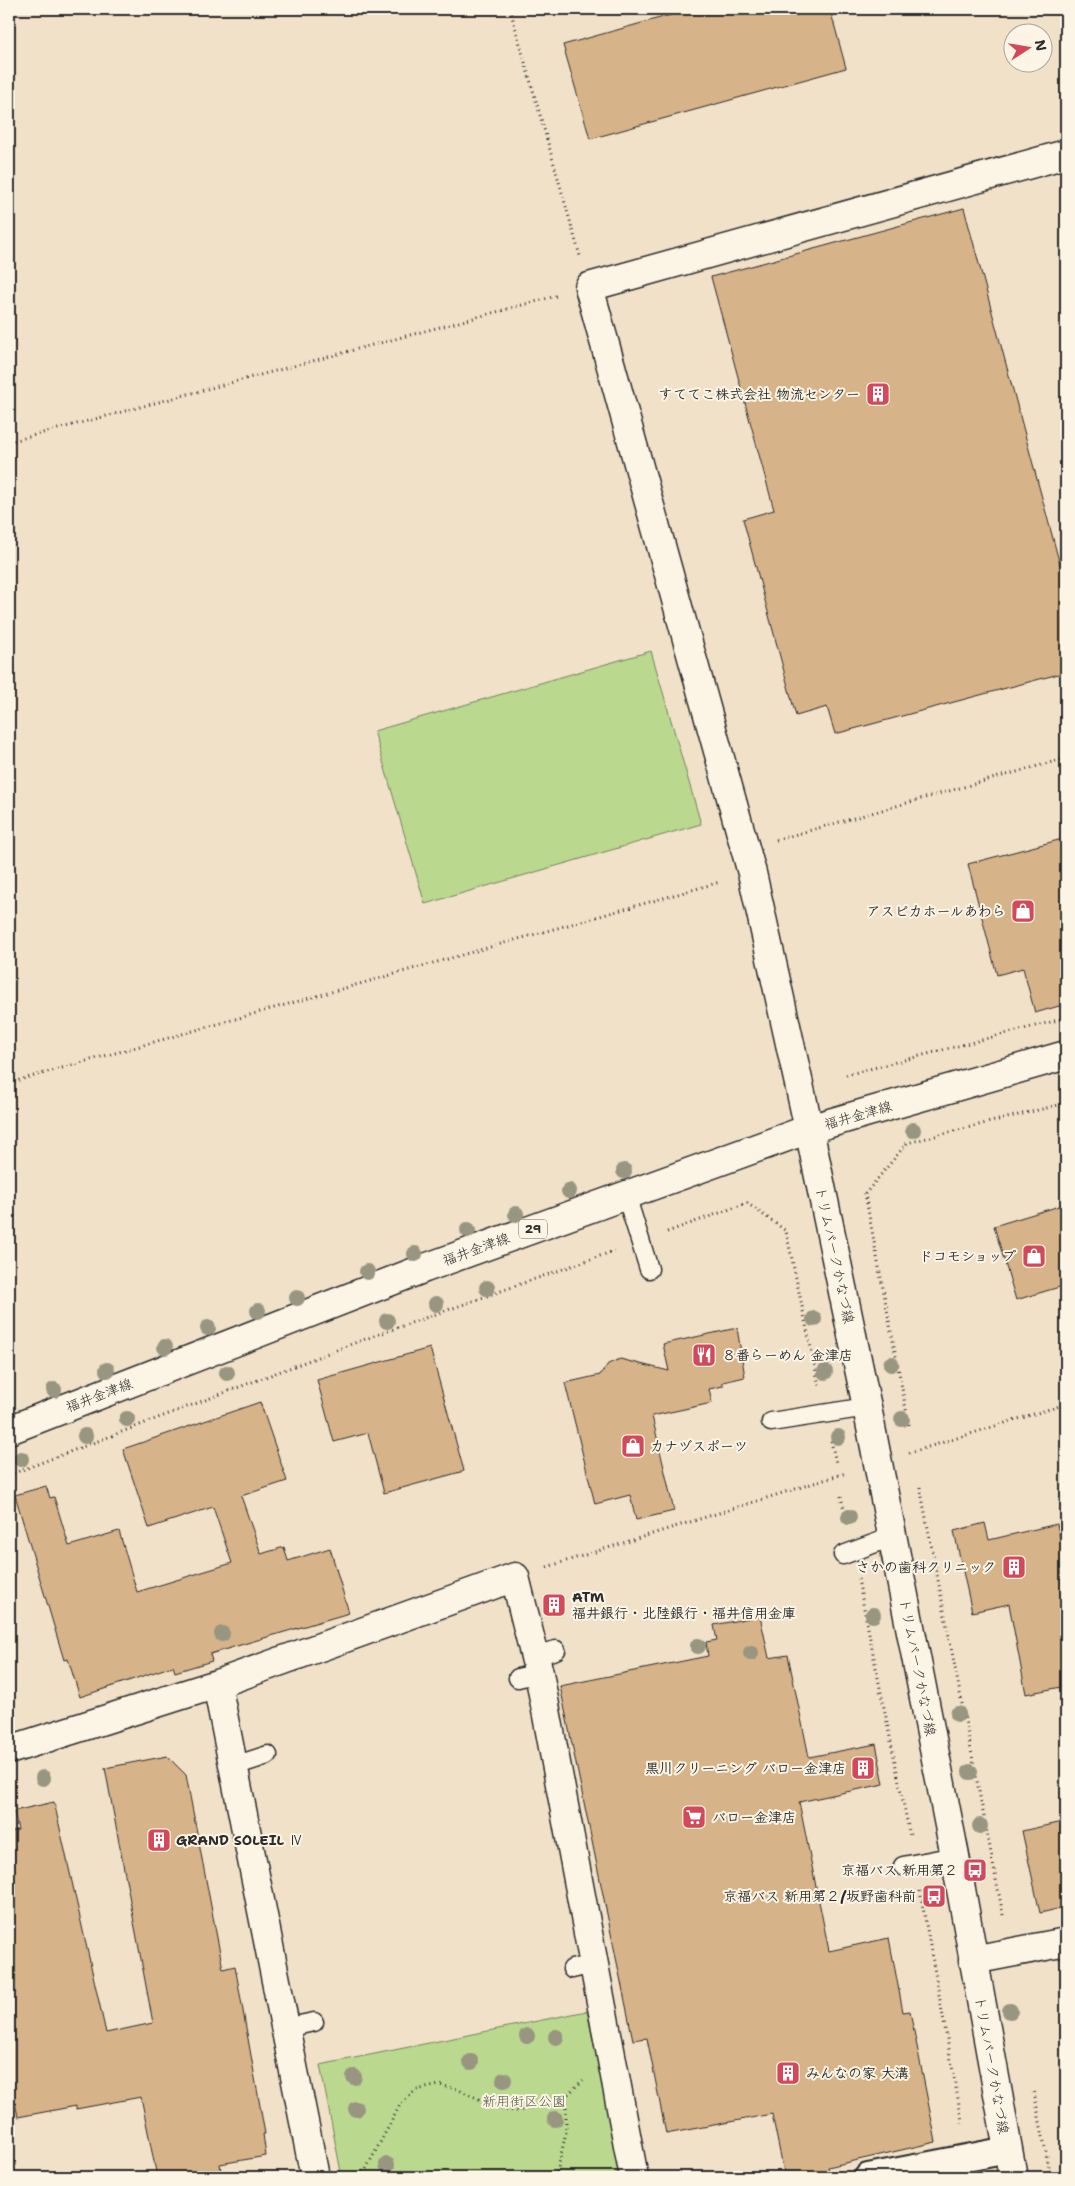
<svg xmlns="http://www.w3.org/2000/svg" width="1075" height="2186" viewBox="0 0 1075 2186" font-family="'Shantell Sans','Klee One',sans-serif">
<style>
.green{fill:#bbd88f;stroke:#73825d}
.building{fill:#d7b389;stroke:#2b2b2b}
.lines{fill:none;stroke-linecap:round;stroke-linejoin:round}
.service-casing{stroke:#2b2b2b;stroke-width:21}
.pedestrian-casing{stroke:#2b2b2b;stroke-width:30}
.minor-casing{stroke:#2b2b2b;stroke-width:31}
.secondary-casing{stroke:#2b2b2b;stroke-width:31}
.primary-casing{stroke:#2b2b2b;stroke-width:31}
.path{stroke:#2b2b2b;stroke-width:3;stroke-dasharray:1 4;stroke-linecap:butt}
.service{stroke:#fcf5e5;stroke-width:18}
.pedestrian{stroke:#fcf5e5;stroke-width:26}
.minor{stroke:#fcf5e5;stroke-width:28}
.secondary{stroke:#fcf5e5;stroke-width:28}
.primary{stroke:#fcf5e5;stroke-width:28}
.tree{fill:#989580}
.labels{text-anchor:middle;stroke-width:4;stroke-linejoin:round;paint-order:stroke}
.shield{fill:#fcf5e5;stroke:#6a6863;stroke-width:1}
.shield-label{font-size:12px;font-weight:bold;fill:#2b2b2b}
.poi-label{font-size:14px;font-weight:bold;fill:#2b2b2b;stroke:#fcf5e5;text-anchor:end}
.street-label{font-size:14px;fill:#2b2b2b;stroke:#fcf5e5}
.park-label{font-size:14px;fill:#4f5644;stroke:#fcf5e5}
</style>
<rect width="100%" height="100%" fill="#f1e1c9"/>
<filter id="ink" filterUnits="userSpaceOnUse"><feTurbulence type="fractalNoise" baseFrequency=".02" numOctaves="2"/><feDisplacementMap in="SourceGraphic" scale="10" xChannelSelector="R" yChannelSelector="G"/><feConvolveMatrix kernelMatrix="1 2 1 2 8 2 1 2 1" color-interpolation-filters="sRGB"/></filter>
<g filter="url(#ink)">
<path class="green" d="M651 651 701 824 425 904 374 731Z
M587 2011 621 2177H342L320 2065Z"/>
<path class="building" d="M692 9H830L846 68 590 139 563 45Z
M964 208 1066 587V672L835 734 827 707 796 716 743 519 774 510 711 277Z
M1066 838V1004L1035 1013 1023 968 997 975 968 864Z
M1066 1204V1285L1016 1300 994 1226Z
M737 1328 745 1377 723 1382V1386L709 1389 712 1403 652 1416 674 1511 636 1520 630 1495 595 1504 565 1383 600 1375 608 1364 620 1359 669 1371 663 1344Z
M430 1348 464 1471 384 1493 368 1433 334 1442 317 1380Z
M260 1402 287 1481 241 1496 261 1554 284 1547 288 1561 330 1548 349 1613 210 1654 212 1661 175 1672 173 1666 80 1697 68 1659 64 1660 15 1495 46 1486 50 1498 54 1497 69 1546 119 1531 137 1592 232 1563 213 1507 149 1528 123 1449Z
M985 1523 989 1540 1057 1524 1066 1566V1686L1026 1694 1009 1604 972 1612 954 1531Z
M760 1616 769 1658 788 1655 809 1757 876 1744 884 1784 799 1802 829 1951 889 1938 903 2012 910 2011 936 2142 828 2167 829 2171 798 2177H785L772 2114 666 2134 647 2038 633 2040 560 1686 708 1656 706 1642 717 1640 714 1625Z
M167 1756 186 1775 223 1969 235 1966 265 2134H263L266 2156 220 2164 222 2177H157L141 2097 76 2109V2106L18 2117 9 2072V1832L18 1830 14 1811 54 1802 106 2033 153 2023 105 1768Z
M1066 1821V1907L1040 1913 1022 1831Z"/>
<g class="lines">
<g class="service-casing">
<path id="service" d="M626 1195 649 1269
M771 1422 867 1407
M843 1555 892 1537
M535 1656 556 1650
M518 1678 539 1673
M234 1766 268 1755
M903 1866 955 1856
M572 1969 593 1964
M285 2028 314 2022"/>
</g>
<g class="pedestrian-casing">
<path id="pedestrian" d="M868 2177 1008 2150"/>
</g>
<g class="minor-casing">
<path id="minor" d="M809 1129 752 873 589 287 1066 154
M217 1684 315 2177
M9 1750 217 1684 515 1577 539 1673 634 2177
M973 1960 1066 1942"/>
</g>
<g class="secondary-casing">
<path id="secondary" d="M809 1129 867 1407 955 1856 1013 2177"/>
</g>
<g class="primary-casing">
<path id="primary" d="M9 1430 425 1268 809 1129 1066 1055"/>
</g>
<path class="path" d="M510 9 580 256
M9 442 556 296
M776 840 1066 758
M846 1075 1066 1018
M9 1083 720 882
M667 1232 747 1203 786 1231 819 1386
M909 1425 865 1194 907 1143 1066 1103
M831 1441 836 1463
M909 1453 1066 1404
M9 1475 357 1342 614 1251
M920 1487 1003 1915
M841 1496 847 1524
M547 1567 846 1473
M858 1579 910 1836
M920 1891 963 2126
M1034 2092 1051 2177
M348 2176 365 2171 400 2105 416 2090 440 2085 457 2089 503 2110 519 2111 566 2096 583 2080
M556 2177 566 2132V2096"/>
<use href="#service" class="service"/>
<use href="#pedestrian" class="pedestrian"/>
<use href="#minor" class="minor"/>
<use href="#secondary" class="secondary"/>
<use href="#primary" class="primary"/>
</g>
<g class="tree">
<circle cx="913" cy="1130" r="8"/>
<circle cx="624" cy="1171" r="8"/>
<circle cx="569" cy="1191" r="8"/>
<circle cx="516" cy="1214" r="8"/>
<circle cx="468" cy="1230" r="8"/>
<circle cx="415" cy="1254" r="8"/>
<circle cx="367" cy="1272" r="8"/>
<circle cx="487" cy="1288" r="8"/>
<circle cx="297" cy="1298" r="8"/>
<circle cx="436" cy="1304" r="8"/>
<circle cx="258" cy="1311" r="8"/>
<circle cx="814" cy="1319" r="8"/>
<circle cx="387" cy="1321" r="8"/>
<circle cx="208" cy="1328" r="8"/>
<circle cx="165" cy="1347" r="8"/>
<circle cx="891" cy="1364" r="8"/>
<circle cx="107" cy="1370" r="8"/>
<circle cx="825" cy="1372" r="8"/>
<circle cx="227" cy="1373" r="8"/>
<circle cx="54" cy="1390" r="8"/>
<circle cx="127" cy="1419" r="8"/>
<circle cx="902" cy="1419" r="8"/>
<circle cx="85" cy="1436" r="8"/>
<circle cx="838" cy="1437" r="8"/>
<circle cx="21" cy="1459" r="8"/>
<circle cx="849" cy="1517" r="8"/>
<circle cx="873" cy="1615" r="8"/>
<circle cx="222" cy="1634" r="8"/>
<circle cx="698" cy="1646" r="8"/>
<circle cx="751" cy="1653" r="8"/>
<circle cx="958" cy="1714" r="8"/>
<circle cx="970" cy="1772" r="8"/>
<circle cx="43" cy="1778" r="8"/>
<circle cx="980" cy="1826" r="8"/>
<circle cx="1010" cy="2011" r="8"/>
<circle cx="527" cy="2036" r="8"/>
<circle cx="556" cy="2037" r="8"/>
<circle cx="471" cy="2062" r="8"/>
<circle cx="354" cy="2077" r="8"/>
<circle cx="504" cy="2080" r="8"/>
<circle cx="356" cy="2109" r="8"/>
<circle cx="555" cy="2119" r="8"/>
<circle cx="387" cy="2165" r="8"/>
</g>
</g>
<defs>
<g id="building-square" transform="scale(1.25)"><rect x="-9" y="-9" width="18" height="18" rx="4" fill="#d1495b" stroke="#fcf5e5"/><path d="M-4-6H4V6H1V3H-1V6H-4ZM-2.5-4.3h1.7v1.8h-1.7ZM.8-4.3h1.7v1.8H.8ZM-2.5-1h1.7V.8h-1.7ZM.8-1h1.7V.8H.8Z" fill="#fff"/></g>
<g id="shop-square" transform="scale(1.25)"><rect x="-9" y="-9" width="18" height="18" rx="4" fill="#d1495b" stroke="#fcf5e5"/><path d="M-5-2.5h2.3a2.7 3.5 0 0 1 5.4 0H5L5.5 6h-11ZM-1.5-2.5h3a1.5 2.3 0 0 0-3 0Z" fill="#fff"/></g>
<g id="restaurant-square" transform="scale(1.25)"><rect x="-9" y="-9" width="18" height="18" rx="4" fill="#d1495b" stroke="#fcf5e5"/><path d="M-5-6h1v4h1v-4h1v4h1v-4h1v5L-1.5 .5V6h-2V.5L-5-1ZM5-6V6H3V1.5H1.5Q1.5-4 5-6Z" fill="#fff"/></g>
<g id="supermarket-square" transform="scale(1.25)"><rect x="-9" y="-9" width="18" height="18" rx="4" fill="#d1495b" stroke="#fcf5e5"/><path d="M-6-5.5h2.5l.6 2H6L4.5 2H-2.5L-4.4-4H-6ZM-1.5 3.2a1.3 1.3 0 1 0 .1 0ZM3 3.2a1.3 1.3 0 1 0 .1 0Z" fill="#fff"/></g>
<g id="bus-square" transform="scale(1.25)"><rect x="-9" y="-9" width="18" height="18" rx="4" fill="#d1495b" stroke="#fcf5e5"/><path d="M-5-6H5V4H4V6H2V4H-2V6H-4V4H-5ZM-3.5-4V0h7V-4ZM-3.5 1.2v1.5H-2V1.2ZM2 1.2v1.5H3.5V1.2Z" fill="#fff"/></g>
</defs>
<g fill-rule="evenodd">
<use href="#building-square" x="878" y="394"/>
<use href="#shop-square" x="1023" y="911"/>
<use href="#shop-square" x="1034" y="1256"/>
<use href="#restaurant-square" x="704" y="1355"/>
<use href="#shop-square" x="633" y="1446"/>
<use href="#building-square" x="1014" y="1567"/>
<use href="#building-square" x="554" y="1605"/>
<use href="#building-square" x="863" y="1768"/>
<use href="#supermarket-square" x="694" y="1817"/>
<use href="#building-square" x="159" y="1840"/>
<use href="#bus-square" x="975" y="1870"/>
<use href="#bus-square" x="934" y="1896"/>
<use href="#building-square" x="788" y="2073"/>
</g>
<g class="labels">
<rect class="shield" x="519" y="1219.5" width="28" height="19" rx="4"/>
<g class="shield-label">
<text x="533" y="1233">29</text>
</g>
<g class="poi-label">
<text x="860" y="399">すててこ株式会社 物流センター</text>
<text x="1006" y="916">アスピカホールあわら</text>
<text x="1016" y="1261">ドコモショップ</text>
<text x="722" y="1360" text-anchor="start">８番らーめん 金津店</text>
<text x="650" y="1451" text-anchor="start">カナヅスポーツ</text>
<text x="996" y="1572">さかの歯科クリニック</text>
<text x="572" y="1602" text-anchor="start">ATM<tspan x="572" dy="16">福井銀行・北陸銀行・福井信用金庫</tspan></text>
<text x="846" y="1773">黒川クリーニング バロー金津店</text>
<text x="712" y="1822" text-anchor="start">バロー金津店</text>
<text x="176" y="1845" text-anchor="start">GRAND SOLEIL Ⅳ</text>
<text x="958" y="1875">京福バス 新用第２</text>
<text x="916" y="1901">京福バス 新用第２/坂野歯科前</text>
<text x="806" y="2078" text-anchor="start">みんなの家 大溝</text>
</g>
<g class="street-label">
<text transform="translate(858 1115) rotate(-16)" y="5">福井金津線</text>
<text transform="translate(476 1249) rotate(-20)" y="5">福井金津線</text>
<text transform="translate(835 1255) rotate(78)" y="5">トリムパークかなづ線</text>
<text transform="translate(99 1395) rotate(-21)" y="5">福井金津線</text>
<text transform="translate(918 1667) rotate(79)" y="5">トリムパークかなづ線</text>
<text transform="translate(992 2065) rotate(80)" y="5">トリムパークかなづ線</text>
</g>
<g class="park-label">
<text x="524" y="2106">新用街区公園</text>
</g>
</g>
<rect width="1075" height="2186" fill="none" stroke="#fcf5e5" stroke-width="30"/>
<rect x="15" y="15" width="1045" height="2156" fill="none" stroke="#2b2b2b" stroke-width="2" filter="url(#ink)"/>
<g transform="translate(1028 48) rotate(78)"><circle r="24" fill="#fcf5e5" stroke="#a8a49b"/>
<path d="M0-4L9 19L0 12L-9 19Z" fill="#d1495b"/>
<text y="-8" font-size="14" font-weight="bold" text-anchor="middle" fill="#2b2b2b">N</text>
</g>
</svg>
